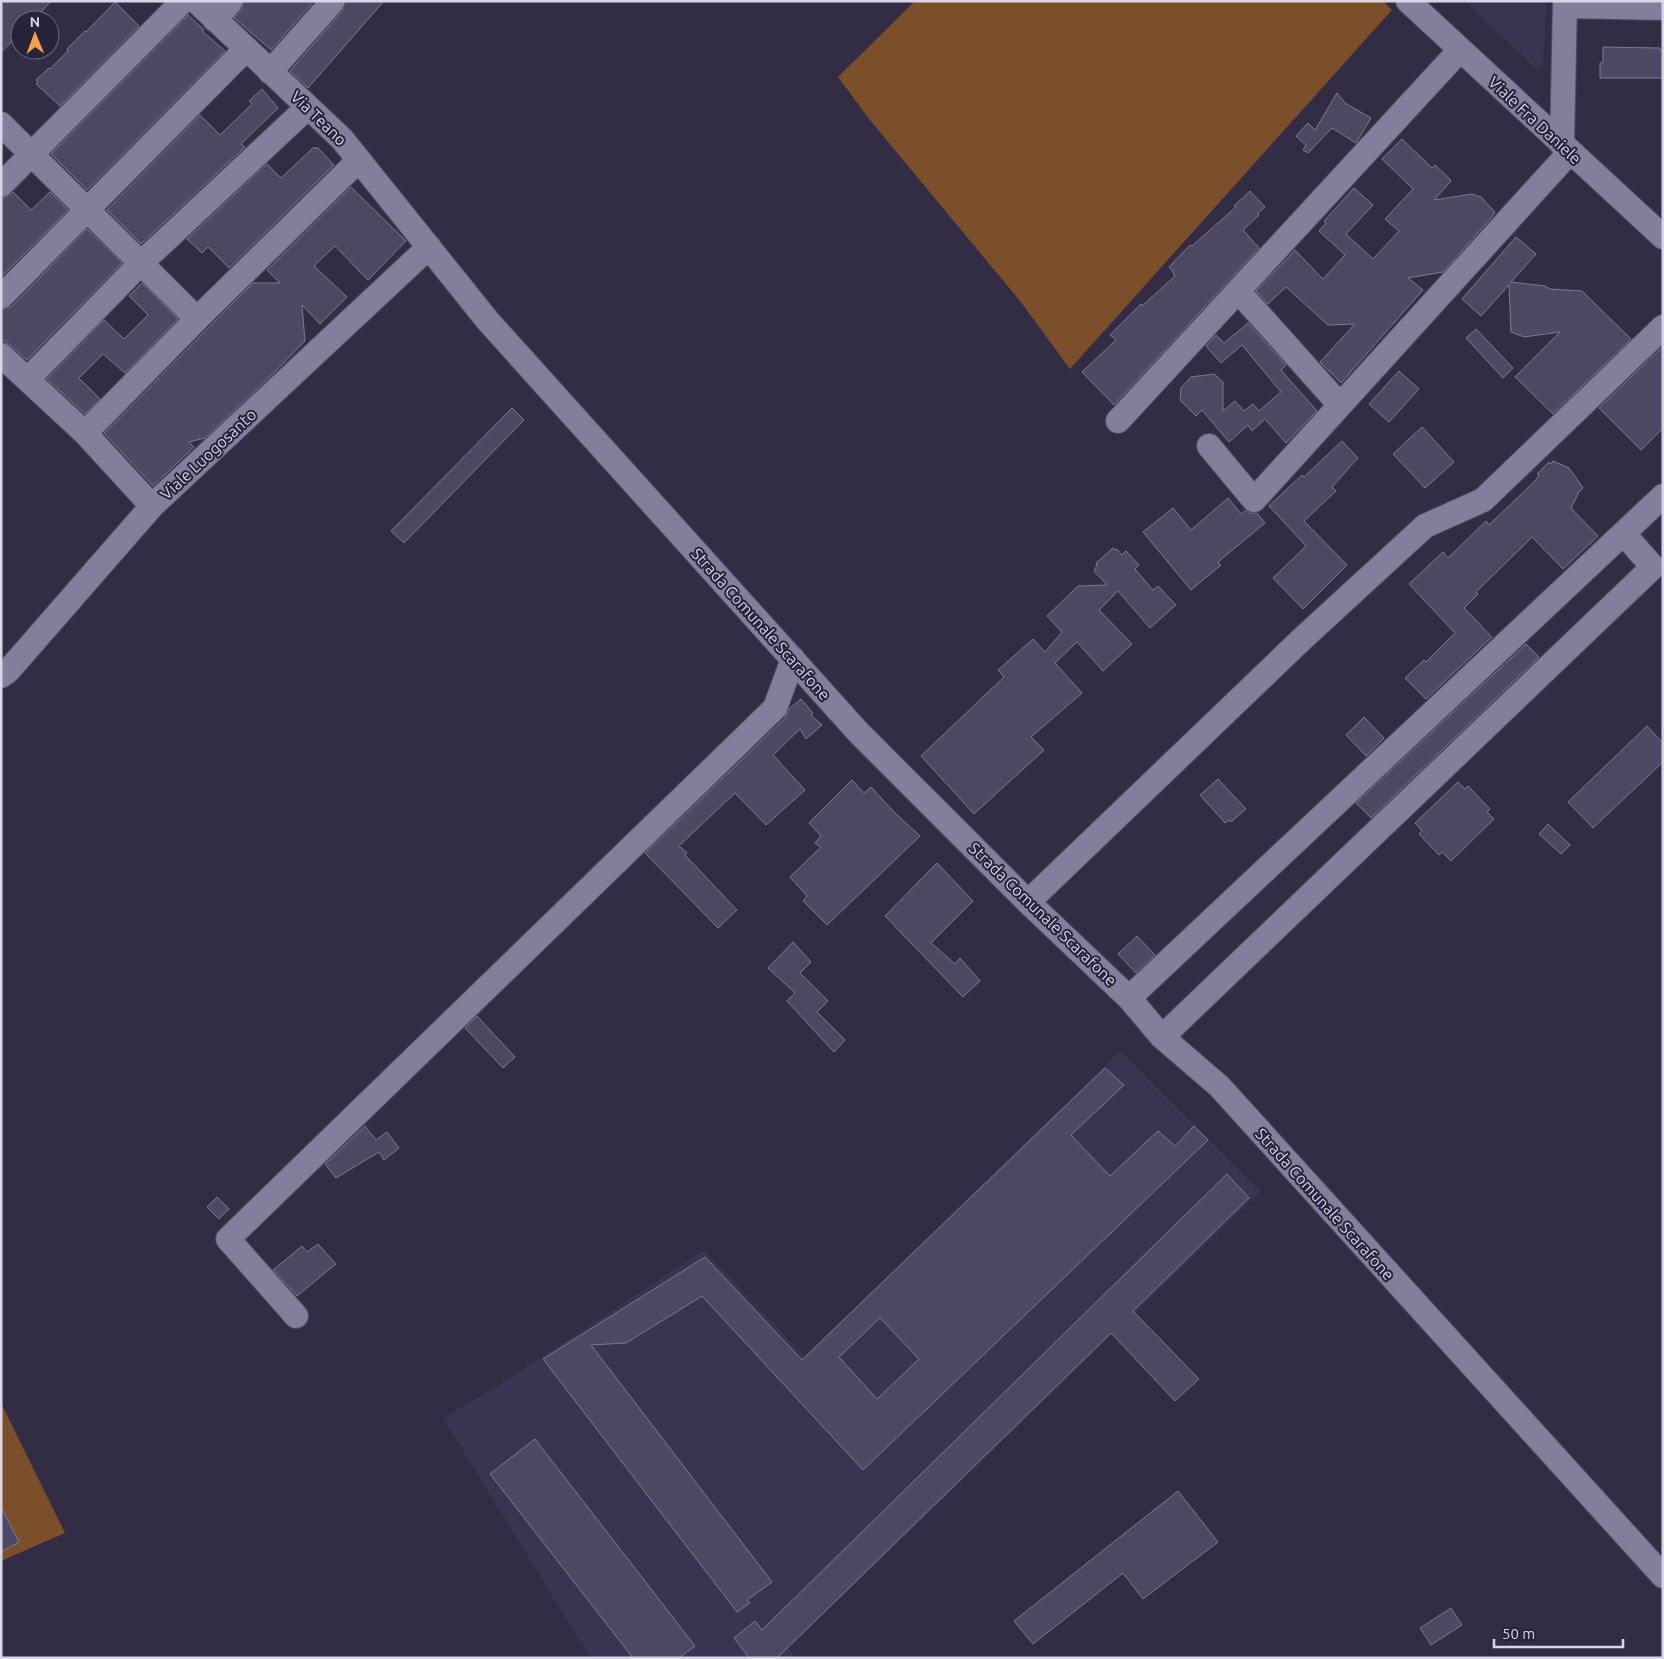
<svg xmlns="http://www.w3.org/2000/svg" width="1664" height="1659" viewBox="0 0 1664 1659" font-family="Ubuntu,sans-serif">
<style>
.built{fill:#3a3352}
.green{fill:#7a4f29}
.building{fill:#4e4963;stroke:#7e7895;fill-rule:evenodd}
.lines{fill:none;stroke-linecap:round;stroke-linejoin:round}
.minor-casing{stroke:#4f4a5f;stroke-width:26}
.minor{stroke:#847e9c;stroke-width:24}
.labels{text-anchor:middle;stroke-width:4;stroke-linejoin:round;paint-order:stroke}
.street-label{font-size:16px;fill:#d9d6e6;stroke:#28223a}
</style>
<rect width="100%" height="100%" fill="#322c45"/>
<path class="built" d="M1464 1H1547L1543 65 1536 69Z
M1120 1051 1261 1191 789 1648 793 1654 790 1658H590L443 1418 496 1387 704 1250 804 1356Z"/>
<path class="green" d="M915 1H1383L1392 10 1070 369 1020 301 869 119 838 77Z
M1 1403 65 1533 1 1561Z"/>
<path class="building" d="M1 1H51L34 20H20V34L1 52Z
M244 1H314L271 50 234 18 242 9Z
M346 1H384L308 88 290 71 343 10Z
M115 2 139 26 60 106 36 84 38 82 36 80 49 68 50 69 68 51 67 49 85 31 86 32Z
M188 15 204 30 202 31 225 51 87 190 51 154Z
M1603 47 1660 48V51H1663V78H1600V63L1603 62Z
M262 89 278 108 241 144 245 147 141 244 107 210 200 115 220 135 252 104 249 101Z
M1337 93 1345 103 1371 118 1356 143 1332 128 1308 153 1303 150 1306 145 1296 136 1308 123 1315 130Z
M1402 139 1432 168 1435 165 1450 179 1451 181 1434 200 1472 194 1481 197 1495 212 1492 217 1443 272 1408 278 1423 290 1341 383 1320 362 1355 324 1328 325 1286 287 1268 304 1256 291 1295 250 1323 279 1345 255 1319 231 1326 223 1324 221 1354 188 1373 205 1346 234 1373 259 1399 231 1385 219 1413 189 1382 159Z
M314 147 316 149 317 147 334 165 229 268 208 247 202 253 187 239 267 164 281 178Z
M351 187 406 241 368 280 335 246 314 266 347 297 320 324 302 305 305 341 275 372 205 438 189 442 194 447 153 486 104 433 253 283H280L267 270Z
M1250 191 1265 207 1258 213 1259 215 1243 230 1259 248 1114 405 1082 372 1116 340 1110 335 1141 304 1142 306 1175 276 1173 274 1174 273 1169 267 1190 245 1192 246 1236 207 1234 206Z
M13 192 31 210 50 192 68 210 1 277V198H5Z
M87 229 122 263 27 360 10 345 1 339V310L11 307Z
M1516 237 1536 254 1511 282 1545 286 1550 289 1582 291 1631 339 1553 414 1515 377 1560 332 1524 337 1511 332 1509 285 1481 316 1462 299Z
M142 283 178 319 125 373 103 354 79 378 100 399 85 414 47 379 104 320 124 339 148 315 129 296Z
M1248 323 1286 365 1281 370 1317 411 1286 443 1265 419 1252 431 1248 425 1229 442 1202 410 1196 416 1180 400 1181 388 1191 377 1214 374 1223 382V411L1235 401 1244 411 1253 404 1259 411 1281 392 1242 345 1221 363 1206 346 1216 335 1224 343Z
M1476 329 1513 368 1503 378 1466 338Z
M1663 346V428L1641 450 1599 408Z
M1399 371 1419 389 1389 422 1369 404Z
M512 408 524 420 404 543 391 531Z
M1422 427 1454 462 1425 488 1393 454Z
M1342 441 1358 458 1332 487 1336 491 1304 521 1347 565 1303 609 1273 578 1306 546 1269 506 1302 475 1304 477Z
M1553 461 1569 468 1583 488 1579 492 1571 508 1598 536 1563 569 1532 537 1518 551 1478 590 1476 592 1478 594 1464 608 1492 637 1426 699 1405 678 1424 660 1426 662 1455 633 1409 584 1443 552 1448 558 1486 521 1489 525 1536 480 1539 475 1537 474 1549 462 1551 464Z
M1228 498 1241 514 1246 510 1250 513H1257L1265 523 1218 562 1221 565 1191 590 1143 532 1173 508 1191 530Z
M1113 548 1115 550 1117 549 1122 555 1126 551 1139 565 1135 569 1153 590 1158 586 1176 605 1150 628 1118 591 1099 610 1132 644 1103 671 1077 642 1055 663 1082 693 1031 737 1044 750 974 814 921 756 1004 677 998 670 1033 639 1045 652 1062 632 1047 616 1078 586 1107 585 1094 571 1097 565 1096 563Z
M1526 644 1539 657 1371 818 1356 803Z
M801 699 813 713 811 715 822 725 806 739 800 729 773 755 805 790 766 825 735 793 679 846 687 853 685 855 737 910 718 928 645 853 785 718 789 709Z
M1364 717 1384 738 1366 756 1346 735Z
M1647 726 1663 743V762L1593 828 1568 802Z
M1218 779 1246 809 1231 822 1229 820 1225 823 1200 795Z
M852 780 864 793 871 787 895 813 920 836 827 925 803 901 807 896 790 877 821 847 815 843 821 836 809 823Z
M1458 782 1465 789 1468 786 1490 809 1487 812 1494 819 1451 861 1442 852 1439 855 1419 834 1422 831 1415 823Z
M1548 824 1570 845 1561 854 1539 834Z
M937 863 973 901 931 943 955 964 960 958 980 981 963 997 885 916Z
M1137 936 1155 955 1136 973 1118 954Z
M793 942 811 962 800 973 828 1001 817 1012 845 1040 834 1052 787 1001 795 993 768 968Z
M477 1016 515 1057 503 1068 465 1028Z
M1105 1068 1124 1085 1071 1135 1110 1176 1158 1131 1175 1146 1194 1126 1208 1140 863 1470 702 1296 626 1343 591 1345 772 1582 747 1600 750 1603 737 1612 543 1359 705 1257 802 1360ZM880 1318 919 1359 877 1399 839 1357Z
M365 1126 376 1140 387 1132 399 1148 384 1160 379 1152 336 1178 325 1164Z
M1227 1174 1249 1198 1133 1311 1199 1379 1175 1401 1111 1333 777 1658H749L734 1638 755 1621 762 1630Z
M217 1197 229 1209 219 1219 207 1207Z
M318 1244 336 1264 297 1296 273 1270 302 1246 307 1252Z
M535 1439 695 1646 679 1658H633L490 1474Z
M1178 1491 1218 1542 1143 1599 1123 1573 1033 1644 1014 1621Z
M1 1507 19 1542 1 1552Z
M1451 1608 1462 1625 1431 1645 1420 1628Z"/>
<g class="lines">
<g class="minor-casing">
<path id="minor" d="M196 1 342 139 488 321 859 733 1028 902 1129 998 1162 1037 1219 1086 1663 1576
M1408 1 1663 237
M1565 6 1663 8
M215 20 231 1
M270 72 333 1
M1 124 197 319
M1562 145 1565 1
M1 185 183 1
M1238 291 1340 405
M1 297 246 49
M1 355 85 433 152 506
M28 379 140 264 308 107
M1118 421 1460 50
M85 433 197 319 359 160
M1209 446 1254 500 1570 152
M1 676 8 671 152 506 429 247
M1028 902 1301 640 1425 526 1483 500 1663 327
M1129 998 1663 496
M1162 1037 1653 567 1624 534
M296 1316 228 1239 775 708 793 659"/>
</g>
<use href="#minor" class="minor"/>
</g>
<g class="labels">
<g class="street-label">
<text transform="translate(319 118) rotate(44)" y="6">Via Teano</text>
<text transform="translate(1535 120) rotate(43)" y="6">Viale Fra Daniele</text>
<text transform="translate(208 454) rotate(-43)" y="6">Viale Luogosanto</text>
<text transform="translate(761 624) rotate(48)" y="6">Strada Comunale Scarafone</text>
<text transform="translate(1043 914) rotate(44)" y="6">Strada Comunale Scarafone</text>
<text transform="translate(1325 1204) rotate(48)" y="6">Strada Comunale Scarafone</text>
</g>
</g>
<rect width="1664" height="1659" fill="none" stroke="#d9d6e6" stroke-width="5"/>
<g transform="translate(35 35) rotate(359)"><circle r="24" fill="#28223a" stroke="#6f6a7f"/>
<path d="M0-4L9 19L0 12L-9 19Z" fill="#fa9f4e"/>
<text y="-8" font-size="14" font-weight="bold" text-anchor="middle" fill="#d9d6e6">N</text>
</g>
<path d="M1494 1639v8h129v-8" fill="none" stroke="#d9d6e6" stroke-width="2.5"/>
<text x="1502" y="1639" font-size="15" fill="#d9d6e6" stroke="#28223a" stroke-width="4" paint-order="stroke">50 m</text>
</svg>
